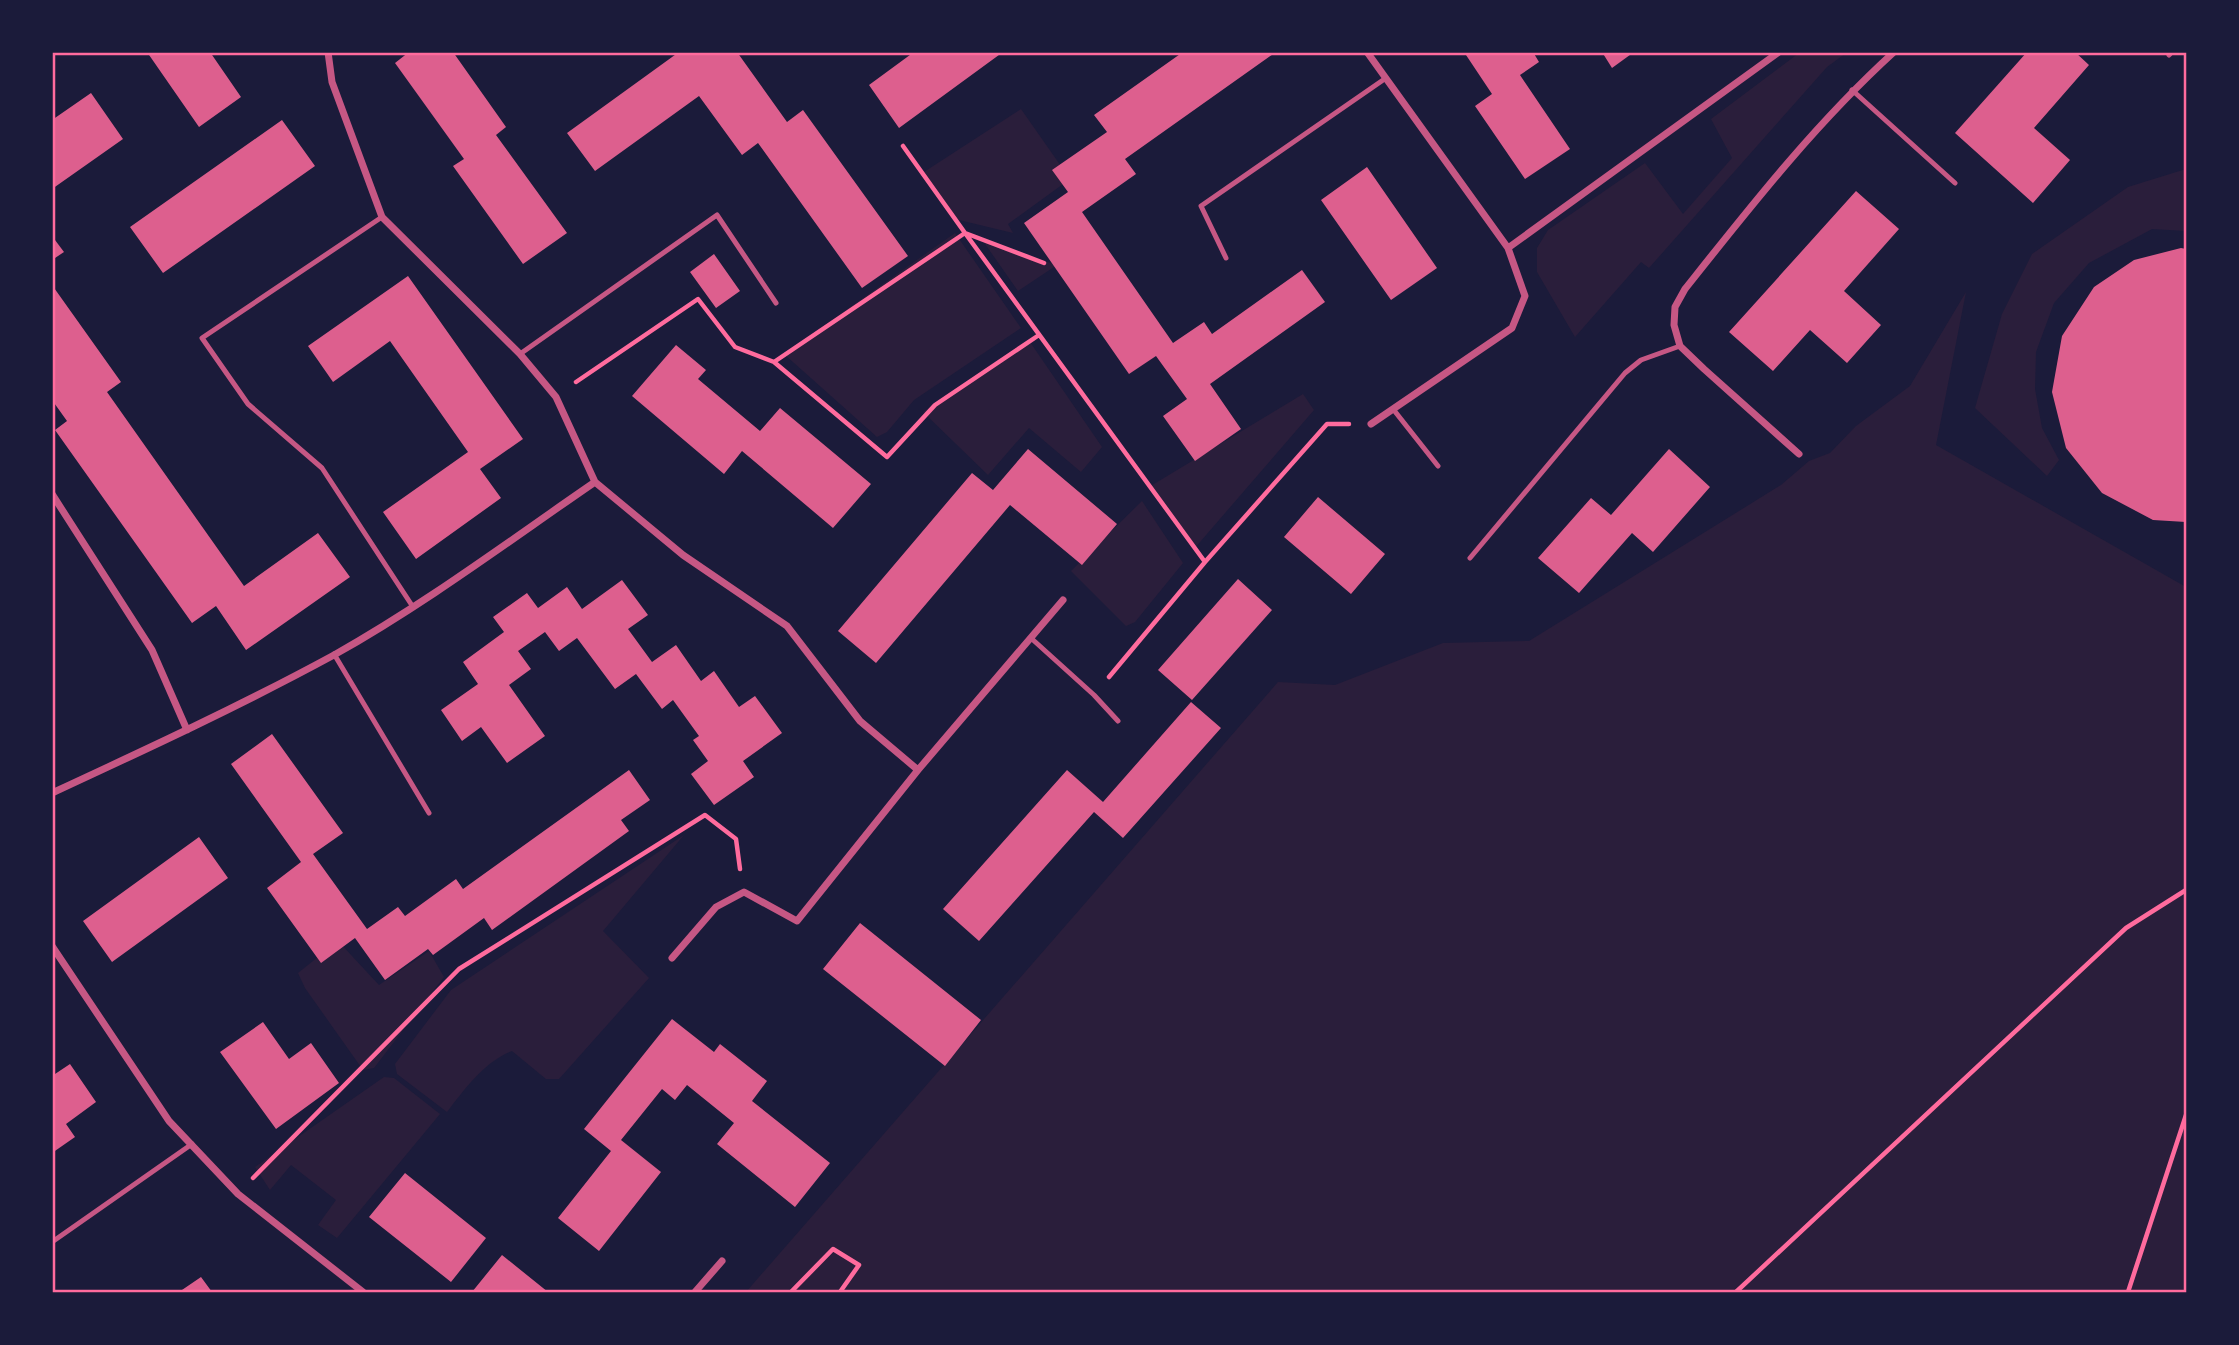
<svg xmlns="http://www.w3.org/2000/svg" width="2239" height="1345" viewBox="0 0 2239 1345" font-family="Jost,sans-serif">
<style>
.green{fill:#2a1e3b}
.building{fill:#dd5f8e}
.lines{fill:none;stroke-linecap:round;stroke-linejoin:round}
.path{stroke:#ff6b9d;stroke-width:4.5}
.service{stroke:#c65784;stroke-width:5}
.minor{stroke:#c65784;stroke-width:7}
.neatline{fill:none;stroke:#ff6b9d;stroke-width:2.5}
</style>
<rect width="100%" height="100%" fill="#1b1b3a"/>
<path class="green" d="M1799 53H1846L1827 67 1649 268 1641 262 1575 337 1537 272V248L1548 230 1645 163 1683 214 1732 158 1711 119Z
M1021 109 1070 179 1008 224 1013 233 955 219 924 172Z
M2186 169V231L2152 229 2089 263 2054 303 2036 352 2035 389 2042 428 2059 460 2047 476 1975 408 2002 314 2032 254 2128 187Z
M955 233 1021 328 914 400 887 432 877 437 784 354Z
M983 241 1057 265 1018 291Z
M1966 292 1936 445 2186 587V1292H746L1278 682 1335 685 1443 643 1529 641 1781 485 1809 461 1830 453 1856 426 1910 386Z
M1030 342 1102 447 1081 472 1029 428 988 475 923 412Z
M1303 394 1314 410 1194 549 1149 487Z
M1142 501 1183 563 1135 622 1126 626 1071 571Z
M684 835 603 931 649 978 559 1079H546L512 1051C484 1062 465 1089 447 1112L397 1074 395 1064 451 990Z
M338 941 379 985 429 951 444 977 374 1068 363 1070 305 988 298 973Z
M384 1077 394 1078 440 1114 337 1238 318 1225 336 1200 291 1165 270 1190 255 1167Z"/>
<path class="building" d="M147 52H210L241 97 199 127Z
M409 52H453L506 127 496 135 567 233 523 264 453 166 464 159 395 63Z
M679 52H737L787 122 803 110 908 256 862 288 758 143 742 155 699 96 595 171 567 133Z
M914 52H1003L899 128 869 85Z
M1183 52H1276L1125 159 1136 174 1082 212 1173 343 1204 322 1212 334 1302 270 1325 302 1210 384 1241 429 1195 461 1163 416 1187 399 1156 356 1129 374 1024 223 1068 192 1052 170 1107 132 1094 115Z
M1464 52H1533L1539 62 1520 75 1570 149 1525 179 1475 106 1492 94Z
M1602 52H1634L1612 68Z
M2027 52H2075L2089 65 2034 128 2070 160 2033 203 1955 133Z
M91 93 123 139 52 189V120Z
M282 120 315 166 163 273 130 227Z
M1367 167 1437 268 1391 300 1321 200Z
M1856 191 1899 229 1844 291 1881 325 1847 363 1810 330 1773 371 1729 332Z
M52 236 64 252 52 260Z
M2181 248 2186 249V522L2153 520 2102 493 2066 448 2052 392 2062 336 2094 287 2134 260Z
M714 254 740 291 716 308 690 272Z
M408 276 523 439 480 469 501 498 416 559 383 512 468 452 390 341 333 382 308 346Z
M52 285 121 382 107 392 244 586 318 533 350 577 246 650 216 606 192 623 55 430 67 421 52 400Z
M676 345 706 370 698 379 760 431 780 408 871 484 833 528 742 451 724 474 632 396Z
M1028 449 1117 524 1082 565 1010 505 876 663 838 631 972 473 993 490Z
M1669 449 1710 487 1653 552 1632 533 1579 593 1538 558 1591 498 1611 515Z
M1318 497 1385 554 1351 594 1284 537Z
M1238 579 1272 610 1192 700 1158 670Z
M622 580 648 615 628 629 652 662 676 645 701 681 714 671 739 707 755 696 782 733 743 761 754 777 714 805 691 774 708 761 693 740 699 736 673 700 662 709 636 674 615 689 577 638 559 651 545 632 518 651 531 669 509 685 545 736 507 763 481 727 462 741 441 710 478 684 463 662 504 632 493 617 527 593 538 608 567 587 582 609Z
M1191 702 1221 728 1123 838 1094 812 979 941 943 909 1067 770 1103 802Z
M272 734 343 833 313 854 367 929 398 907 405 916 456 879 463 889 629 770 650 800 621 820 629 831 492 930 484 918 433 955 428 949 385 980 355 938 321 963 267 888 301 862 231 764Z
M199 837 228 878 112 962 83 921Z
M860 923 981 1020 945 1066 823 969Z
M672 1019 714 1052 720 1044 767 1081 752 1101 830 1163 795 1207 717 1144 734 1123 687 1085 675 1100 662 1089 621 1140 661 1172 599 1251 558 1218 611 1151 584 1129Z
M263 1022 289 1059 311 1043 339 1083 276 1129 220 1052Z
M70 1064 96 1102 66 1124 75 1137 52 1153V1076Z
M405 1173 486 1238 451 1282 369 1217Z
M502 1255 548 1292H472Z
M201 1277 212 1292H179Z"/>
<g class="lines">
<path class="path" d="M903 146 965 233 1044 263
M774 362 965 233 1205 562
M576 382 698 299 735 347 774 362 887 457 935 405 1039 335
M1109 677 1205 562 1327 424H1349
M253 1178 459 969 705 815 736 839 740 869
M791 1292 833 1249 859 1265 840 1292
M1736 1292 2126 928 2186 890
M2128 1292 2186 1115"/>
<path class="service" d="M2169 55 2172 52
M1852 90 1955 183
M382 217 202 338 248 404 322 468 413 607
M1226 258 1201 206 1386 78
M520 354 717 215 776 303
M1393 409 1438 466
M1470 558 1625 373 1641 360 1680 346
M1032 639 1094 695 1118 721
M334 654 429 813
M52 1242 192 1144"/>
<path class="minor" d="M328 52 332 82 382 217 520 354 556 397 595 482 683 555 787 626 860 721 918 770
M1367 52 1508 248 1525 296 1512 328 1371 424
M1508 248 1779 52
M1799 454 1704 369 1680 346 1674 325 1675 307 1685 289C1751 206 1815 124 1894 52
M52 494 152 650 187 730
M52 793C147 749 242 705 334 655 425 604 509 541 595 482
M52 946 169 1121 238 1194 363 1292
M672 958 716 907 744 892 797 921 918 770 1063 600
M695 1292 722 1261"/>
</g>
<rect width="2239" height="1345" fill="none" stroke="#1b1b3a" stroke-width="108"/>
<rect x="54" y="54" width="2131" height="1237" class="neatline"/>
</svg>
